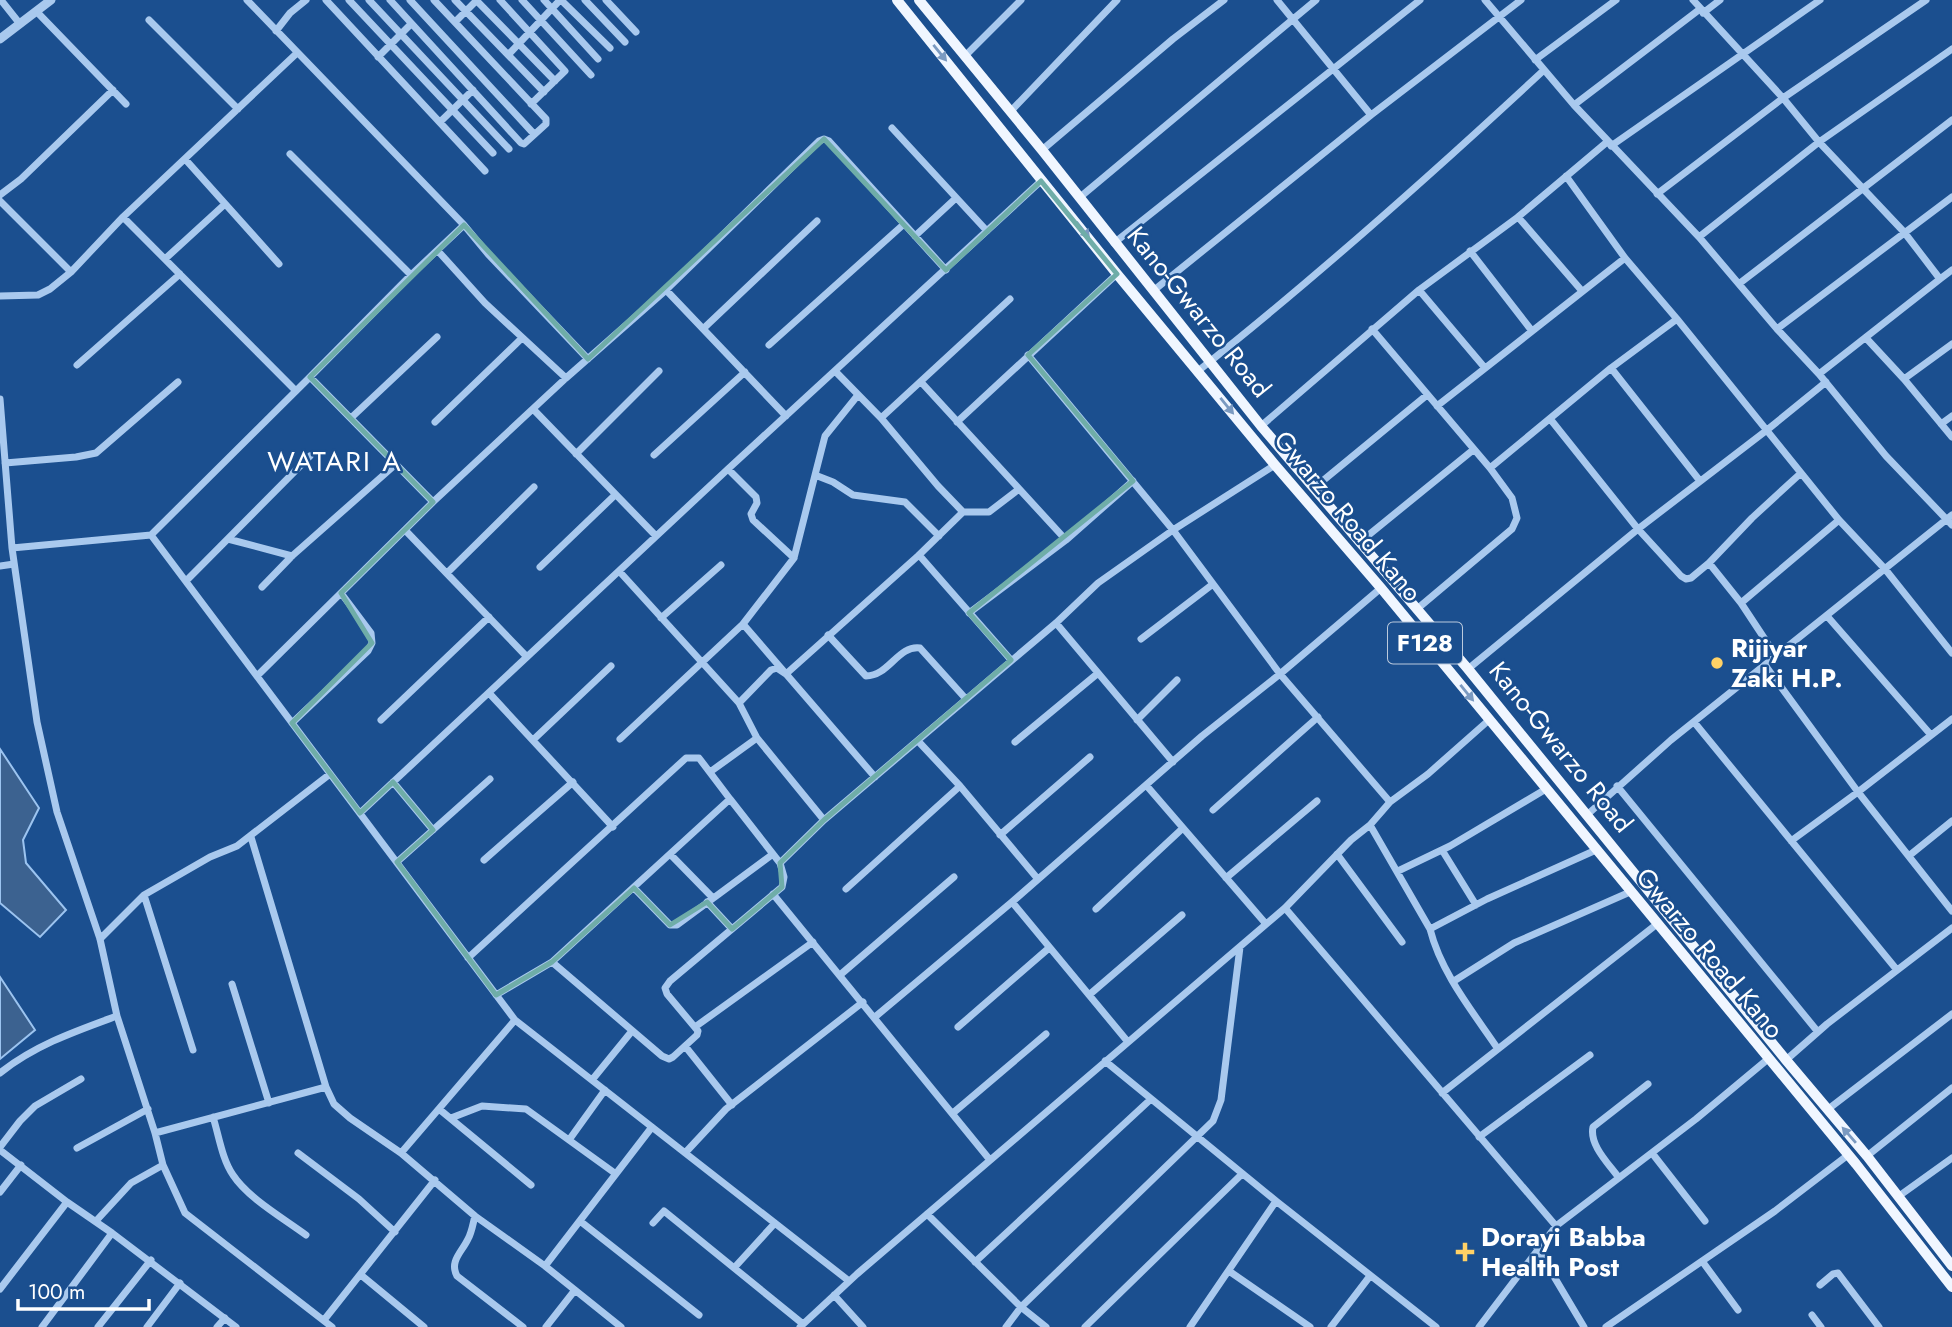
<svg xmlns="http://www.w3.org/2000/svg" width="1952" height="1327" viewBox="0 0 1952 1327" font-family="Jost,sans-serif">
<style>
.water{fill:#3c6290;stroke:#9cc4f0;stroke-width:2}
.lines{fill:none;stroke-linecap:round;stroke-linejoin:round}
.minor{stroke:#a9c9ee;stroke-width:7}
.tertiary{stroke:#a9c9ee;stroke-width:9}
.primary{stroke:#f0f6ff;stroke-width:10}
.oneway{fill:#7b9ac1}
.marked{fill:none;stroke:#6fada8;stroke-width:5;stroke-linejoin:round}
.poi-dot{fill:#ffd166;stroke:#1b4f8f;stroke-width:2.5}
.labels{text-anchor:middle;stroke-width:5;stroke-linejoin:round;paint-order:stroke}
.shield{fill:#1b4f8f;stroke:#bbcadd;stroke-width:2}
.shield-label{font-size:24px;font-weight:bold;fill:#fff}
.street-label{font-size:26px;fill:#fff;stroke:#1b4f8f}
.poi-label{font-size:26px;font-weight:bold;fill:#fff;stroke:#1b4f8f;text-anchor:start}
.neighbourhood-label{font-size:28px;letter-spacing:2px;fill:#fff;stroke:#1b4f8f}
</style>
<rect width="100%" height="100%" fill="#1b4f8f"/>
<path class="water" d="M0 749 39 808 23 840 26 863 66 910 40 937 0 903Z
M0 977 35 1030 0 1059Z"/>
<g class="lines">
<path class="minor" d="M1 0 20 24
M247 0 464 225 411 275 310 377 433 502
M326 0 485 171
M349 0 493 153
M369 0 509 149
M390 0 521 143 524 144 546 124V119L434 0
M410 0 534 134
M455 0 544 92
M476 0 555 81
M500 0 565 71 531 104
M522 0 591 75
M544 0 598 59
M561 0 610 48
M585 0 625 42
M606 0 636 32
M1277 0 1371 115
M1485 0 1574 105 1699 237 1777 329 1819 374 1886 456 1952 525
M1693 0 1783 98 1819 142 1904 232 1940 279 1819 374
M37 12 126 104
M1703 13 1720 0
M149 20 238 109
M455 22 477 0
M276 31 290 13 306 0
M508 55 560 0
M965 56 1021 0
M378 57 411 24
M1535 60 1616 0
M1574 105 1700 9
M1010 112 1117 0
M440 122 473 90
M892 128 987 231
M1611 146 1820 0
M1042 150 1173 39 1224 0
M290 154 411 275
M185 159 279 264
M1566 176 1625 258 1677 319 1839 520 1885 569 1952 653
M1657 194 1783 98 1926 0
M0 195 21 179 113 90
M1079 198 1316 0
M0 201 71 272
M123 217 296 391
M1518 217 1582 291
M464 225 488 254 588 359
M915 236 956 198
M1699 237 1819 142 1952 49
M1114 243 1420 0
M438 251 485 303 566 378
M1470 251 1532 331
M165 259 225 204
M1940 279 1952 270
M1740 283 1952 120
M666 290 786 416
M1419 290 1485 368
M1153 291 1371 115 1521 0
M0 296 38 295 50 289 71 272 123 217 297 53
M704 328 817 221
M1372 329 1490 468 1512 498 1517 518 1512 529 1417 609
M1777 329 1952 197
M1866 338 1904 379 1952 437
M769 345 904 224
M1028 355 1173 530 1280 674 1390 802
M77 365 180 274
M1611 368 1700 481
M1198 371C1318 276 1432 174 1544 70
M1904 379 1952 344
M921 382 1066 540
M0 399 12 548 37 722 57 812 100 939 117 1016 155 1133 163 1165 185 1213 332 1327
M1437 406 1625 258
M533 409 656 536
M352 417 437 337
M881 418 1010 299
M1551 420 1638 529 1681 576 1686 579 1691 578 1709 563
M435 422 522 338
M957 422 1117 274
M1941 424 1952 416
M1261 426 1419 290 1518 217 1607 142
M576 454 659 371
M654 455 745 372
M5 463 76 457 96 453 178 382
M1490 468 1611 368 1677 319
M728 469 756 497 757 503 751 514 753 520 794 558
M815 475 825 436 858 395
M1314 488 1427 395
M963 512H989L1019 489
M405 530 527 657
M151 535 515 1020 849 1281
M228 539 292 556
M1360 542 1473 450
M12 548 151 535 310 377
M919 555 1011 660
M0 566 14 564
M540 567 615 495
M619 571 739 703
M447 573 534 487
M186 581 310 456
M262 587 292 556 396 464
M1741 603 1839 520
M969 613 1066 540 1133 481
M1827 616 1931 735
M661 618 721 565
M1056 623 1173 762
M743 624 794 558 815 475 833 482 853 495 905 502 939 536
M828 635 866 676C889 676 898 645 920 648L966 699
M1141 639 1213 584
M1776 656 1741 603 1709 563 1752 518 1801 473
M1765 665 1858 792 1952 911
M1468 669 1638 529 1767 430 1826 382
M257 676 433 502 566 378 666 290 819 141 824 139 829 141 946 270
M489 693 613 827
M381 720 489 617
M1137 720 1177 680
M1694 722 1897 970
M292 723 368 651 372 643 371 633 341 593
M620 739 743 624 875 777
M533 740 611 666
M918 741 960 786 1037 878
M1015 742 1097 674
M710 772 757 738
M393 782 433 830
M1146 785 1266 924
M1617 786 1818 1032
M1213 810 1318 717
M360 813 728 469 1041 181
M1588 814 1671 740 1952 515
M824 820 757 738 739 703 771 670 777 668 786 674 919 555 963 512 938 486 881 418 835 371
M1370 825 1430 929C1441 973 1473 1012 1498 1049
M1000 835 1090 757
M251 837 326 1087 334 1104 350 1118 401 1153 475 1216 545 1266 621 1327
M1791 841 1858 792 1952 719
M1442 850 1476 905
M670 854 713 898
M1337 854 1402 942
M1910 855 1952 821
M484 860 573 782
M397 862 490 779
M1398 871 1450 846 1546 789
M1226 878 1317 801
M634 888 670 925H677L773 854
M846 889 960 786
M773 894 990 1160
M144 895 193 1050
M707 902 732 929
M1012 902 1128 1042
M1285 908 1556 1226
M1096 909 1183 828
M1430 929 1487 899 1596 850
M100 939 144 895 210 857 237 846 330 774
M468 958 686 758H699L730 799
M552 962 730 799 780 863
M840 975 954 877
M1454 981 1514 943 1630 892
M232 984 269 1103
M496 995 552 962 662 1056 669 1059 673 1057 697 1035 698 1031 667 994 665 988 670 981 782 887 784 877 780 863 824 820 1056 623 1098 583 1173 530 1275 465
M1089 995 1182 915
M875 1017 1012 902 1202 736 1280 674 1381 588
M695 1027 813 942
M958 1027 1049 948
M685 1046 732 1105
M1786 1060 1827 1024 1952 928
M1105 1061 1276 1201
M0 1073C35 1045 76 1031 117 1016
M592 1080 632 1031
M1442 1093 1657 924
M439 1109 531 1185
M1827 1110 1952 1014
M953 1113 1046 1034
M213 1117C219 1136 222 1159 233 1175 248 1198 283 1218 306 1235
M451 1118 482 1106 526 1109 616 1174
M155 1133 326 1087
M1479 1137 1590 1055
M569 1140 605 1090
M0 1147 20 1121 35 1106 81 1079
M77 1148 148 1109
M0 1150 67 1202 112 1233 42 1327
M298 1153 359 1199 395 1232
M401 1153 515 1020
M685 1153 726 1109 863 1002
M1652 1153 1705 1221
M1867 1156 1952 1088
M1619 1178C1609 1164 1589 1145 1593 1127L1648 1084
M0 1192 21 1165
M1899 1196 1952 1158
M927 1214 1021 1307 1046 1327
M475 1216C473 1223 472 1232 468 1239 462 1252 449 1261 457 1276L523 1327
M96 1221 131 1183 163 1165
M580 1221 699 1315
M653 1223 664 1211 803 1324
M112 1233 236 1327
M1537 1248 1584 1327
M1702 1261 1738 1310
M975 1262 1151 1099
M545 1266 652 1127
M734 1268 775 1223
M1229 1271 1310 1327
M361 1275 424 1327
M1820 1285 1833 1274 1838 1273 1879 1327
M0 1289 67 1202
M834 1295 863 1327
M1812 1315 1821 1327
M324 1320 435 1180
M98 1327 151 1260
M147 1327 180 1283
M217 1327 225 1318
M546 1327 575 1290
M800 1327 857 1274 1285 908 1351 840 1370 825 1390 802 1428 774 1489 720
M1006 1327 1021 1307 1213 1121 1221 1100 1240 947
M1085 1327 1242 1174
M1190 1327 1276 1201 1436 1327
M1331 1327 1370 1276
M1479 1327 1556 1226 1696 1119 1768 1059
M1606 1327 1775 1211 1848 1155"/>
<path class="tertiary" d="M0 39 51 0"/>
<path class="primary" d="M897 0 1117 274 1275 465 1381 588 1856 1164 1952 1287
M919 0 1042 150 1261 426 1468 669 1786 1060 1867 1156 1952 1266"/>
</g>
<defs><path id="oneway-solid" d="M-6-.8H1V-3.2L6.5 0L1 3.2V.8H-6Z" transform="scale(1.75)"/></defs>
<g class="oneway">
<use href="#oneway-solid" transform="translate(940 53) rotate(51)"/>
<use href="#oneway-solid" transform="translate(1083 230) rotate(51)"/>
<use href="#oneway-solid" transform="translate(1227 406) rotate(51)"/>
<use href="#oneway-solid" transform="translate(1467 693) rotate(51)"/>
<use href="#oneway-solid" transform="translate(1849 1135) rotate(-131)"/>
</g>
<path class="marked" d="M824 139 946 270 1041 181 1117 274 1028 355 1133 481 969 613 1011 660 824 820 780 863 782 887 732 929 707 902 670 925 634 888 552 962 496 995 397 862 433 830 393 782 360 813 292 723 372 643 341 593 433 502 310 377 464 225 588 359Z"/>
<g class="poi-dot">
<circle cx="1717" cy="663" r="7"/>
<path d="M1461.5 1241.5h7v7h7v7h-7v7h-7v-7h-7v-7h7z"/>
</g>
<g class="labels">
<rect class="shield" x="1388" y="622.5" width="74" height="41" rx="5"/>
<g class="shield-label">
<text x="1425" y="651">F128</text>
</g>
<g class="street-label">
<text transform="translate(1199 312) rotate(51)" y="9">Kano-Gwarzo Road</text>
<text transform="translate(1348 516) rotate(50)" y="9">Gwarzo Road Kano</text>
<text transform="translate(1561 747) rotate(51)" y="9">Kano-Gwarzo Road</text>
<text transform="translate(1710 953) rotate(50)" y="9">Gwarzo Road Kano</text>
</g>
<g class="poi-label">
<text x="1731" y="657">Rijiyar<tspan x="1731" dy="30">Zaki H.P.</tspan></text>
<text x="1481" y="1246">Dorayi Babba<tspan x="1481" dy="30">Health Post</tspan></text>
</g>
<g class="neighbourhood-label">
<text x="335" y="471">WATARI A</text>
</g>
</g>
<path d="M18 1299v10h131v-10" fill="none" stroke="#ffffff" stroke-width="3.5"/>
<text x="28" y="1299" font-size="21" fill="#ffffff" stroke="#1b4f8f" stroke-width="5" paint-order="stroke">100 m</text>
</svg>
